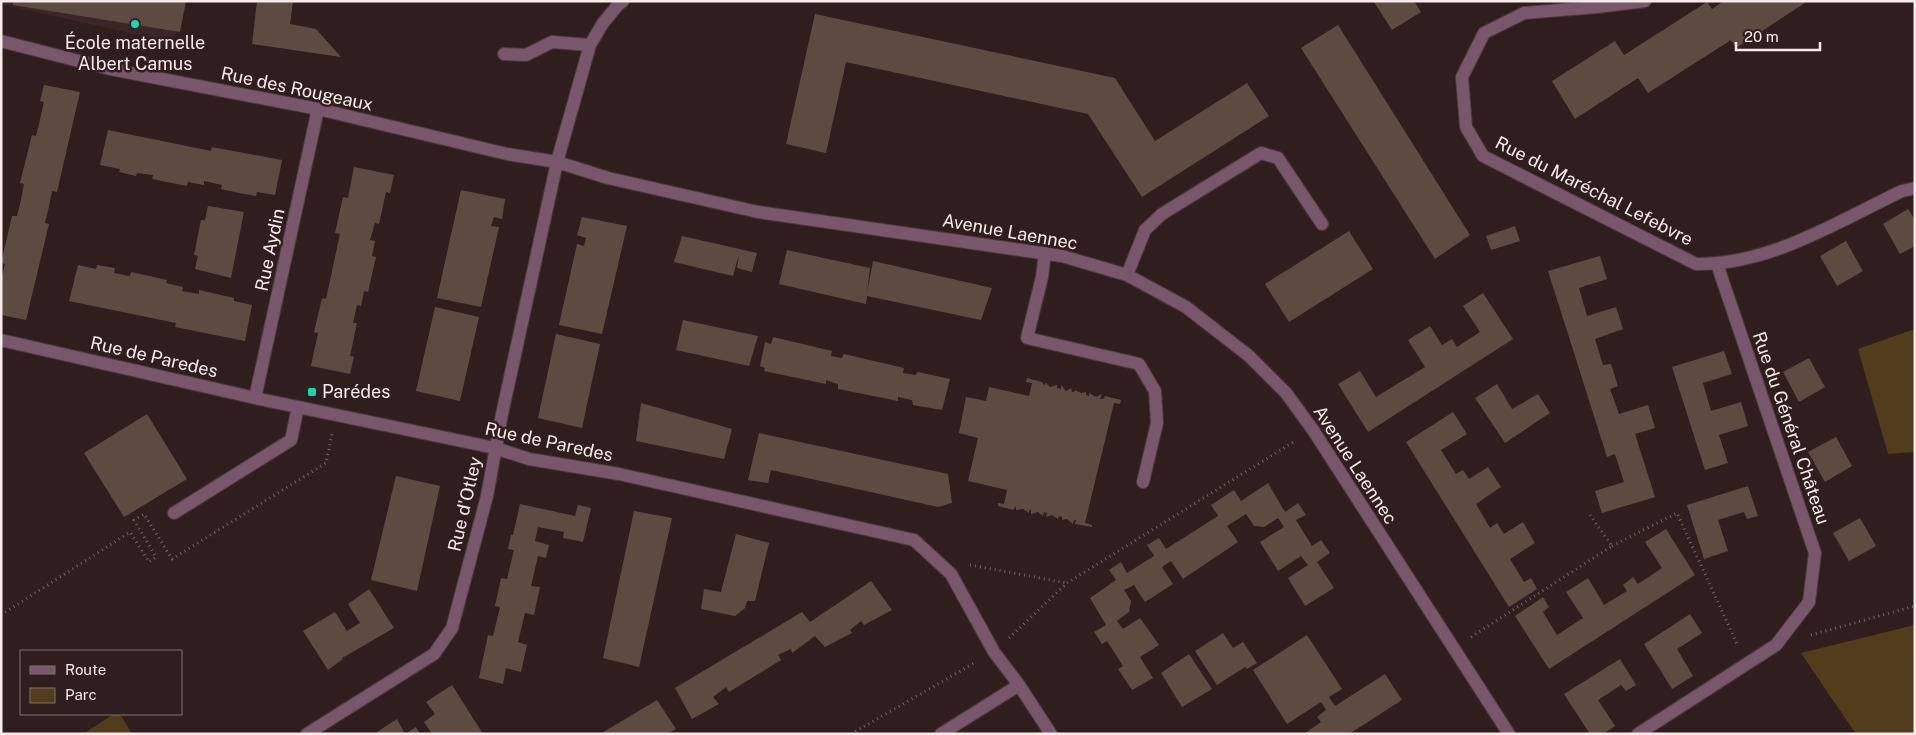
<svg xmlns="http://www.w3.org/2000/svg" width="1916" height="735" viewBox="0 0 1916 735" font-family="'Public Sans',sans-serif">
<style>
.built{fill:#3d2527}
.green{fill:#513d1c}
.building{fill:#5d4b42}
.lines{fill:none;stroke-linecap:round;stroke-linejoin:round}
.minor-casing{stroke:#4c3b3b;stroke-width:14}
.path{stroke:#766566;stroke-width:3;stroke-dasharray:1 4;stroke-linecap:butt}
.minor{stroke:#79566b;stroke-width:12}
.poi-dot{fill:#1ad5b2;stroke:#301e1f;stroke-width:2}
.labels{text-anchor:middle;stroke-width:5;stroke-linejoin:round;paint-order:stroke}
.poi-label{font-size:18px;fill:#f7eaea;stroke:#301e1f}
.street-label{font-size:18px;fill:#f7eaea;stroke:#301e1f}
</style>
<rect width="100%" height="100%" fill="#301e1f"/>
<path class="built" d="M1 1H182L174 43 1 4Z"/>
<path class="green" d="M1915 329V452L1888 454 1858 349Z
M1915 625V734H1856L1801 653Z
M114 714H120L132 734H83Z"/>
<path class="building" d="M13 1H186L180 32 13 5Z
M257 1H293L290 24 316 29 341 57 252 44Z
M1375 1H1414L1421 12 1392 30 1374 2Z
M1724 1H1808L1736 48 1731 40 1648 93 1638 78 1575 119 1552 81 1615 41 1624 55 1707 2 1712 9Z
M815 14 1115 78 1155 141 1247 83 1269 116 1142 197 1088 114 846 62 826 153 786 144Z
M1338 25 1470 235 1435 259 1301 48Z
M44 85 80 92 57 192 52 191 49 206 45 223 49 224 26 320 1 315V280L5 264 1 263 12 216H17L21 200 24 184 20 183 32 135 36 136 39 124 44 102 40 101Z
M108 130 211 151 212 147 282 160 275 195 257 192 256 196 239 193 221 189 222 185 204 181V185L188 182 187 186 152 179 153 175 137 173 136 176 119 172 120 169 100 165Z
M354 167 394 175 390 193 386 192 379 224 375 223 370 240 375 241 372 256 376 257 368 292 364 291 361 306 357 305 353 323H357L350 356 354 357 350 374 311 366 318 333 314 332 322 298 326 299 340 234 335 233 343 197 348 198Z
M461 190 505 199 502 219 494 217 491 226 499 227 481 307 437 298Z
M208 206 244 212 231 278 195 269 198 256 194 255 201 220H205Z
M1908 209 1915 220V246L1900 254 1883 224Z
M582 217 627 226 602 334 559 325 577 244 584 246 586 238 577 235Z
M1515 226 1520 241 1491 250 1486 236Z
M1349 231 1373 269 1289 322 1265 284Z
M682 236 757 253 752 272 737 268 739 254 733 276 674 262Z
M1846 241 1863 271 1837 286 1820 256Z
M787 250 870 268 867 293 873 261 992 288 981 320 867 296 866 304 779 284Z
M1600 256 1607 279 1579 288 1587 316 1616 307 1623 329 1595 339 1603 365 1611 364 1618 386 1610 389 1619 414 1648 405 1655 428 1635 434 1655 497 1602 513 1595 491 1624 482 1615 454 1607 457 1548 271Z
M78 265 96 269 97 265 115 268 114 273 130 276 131 272 167 280 166 283 183 287 182 291 199 294V290L234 298V301L252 305 245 341 175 327 176 323 69 301Z
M1483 293 1513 339 1368 432 1338 384 1360 371 1376 397 1425 367 1408 340 1430 326 1442 345 1452 339 1457 347 1480 332 1463 306Z
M435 307 479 317 460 401 416 391Z
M683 320 758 336 749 366 676 350Z
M556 334 600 344 582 428 538 418Z
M773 337 832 351 831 356 842 358 844 354 904 368 903 373 915 375 918 372 950 379 942 410 913 405 912 400 898 397V401L838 389V384L826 380V384L764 371 765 368 760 366 765 342 771 344Z
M1724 351 1732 374 1703 383 1711 411 1741 402 1748 426 1719 435 1728 463 1705 470 1672 367Z
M1809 358 1825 387 1799 402 1783 372Z
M1027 378 1042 382 1044 385 1046 383 1050 387 1057 385V388L1061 389V385L1066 391 1071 388 1072 392H1074L1075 390 1081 393 1086 392V395L1089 396V393L1096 397 1102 394 1100 399H1104L1105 396 1121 400 1120 404 1114 403 1085 523 1092 525V527L1075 524 1076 520H1074L1073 524 1067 519 1062 520V517L1059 516 1058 519 1052 515 1046 517 1047 513 1044 512 1043 516 1038 512 1031 514V510H1029V513L1023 509 1016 510V506L1013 510 998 506V503L1004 504 1007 490 968 481 978 438 959 433 966 397 986 401 989 387 1029 396 1032 383 1026 382Z
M1497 384 1512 409 1538 394 1550 413 1505 443 1475 398Z
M641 403 732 429 724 459 636 441Z
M1453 412 1467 434 1441 450 1456 474 1463 470 1469 479 1488 467 1501 487 1476 504 1490 528 1497 523 1504 534 1523 522 1535 543 1510 559 1524 582 1531 578 1537 589 1509 607 1406 442Z
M147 414 187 479 124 517 84 453Z
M759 433 948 474 952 503 938 507 771 470 768 483 748 480Z
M1836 437 1852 466 1825 482 1808 452Z
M396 476 440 486 417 591 371 580Z
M1268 483 1285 512 1298 503 1306 515 1296 520 1312 546 1321 540 1330 553 1317 562 1334 588 1305 606 1288 578 1308 565 1301 556 1278 571 1260 542 1284 527 1278 518 1264 527 1254 526 1246 514 1227 526 1238 542 1183 579 1171 561 1162 567 1173 584 1145 602 1134 585 1124 590 1131 601 1129 612 1117 621 1123 629 1140 618 1159 645 1140 657 1153 678 1132 690 1118 669 1123 666 1107 641 1102 644 1094 632 1106 625 1090 598 1116 580 1109 570 1121 562 1127 573 1154 556 1147 545 1159 538 1166 549 1218 516 1211 505 1234 490 1241 501Z
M1748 486 1758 516 1747 519 1744 512 1718 520 1728 551 1704 559 1687 505Z
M520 504 575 516 578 505 591 508 583 542 563 538 564 532 538 527 535 541 549 545 546 558 538 556 531 586 540 587 534 615 525 613 518 642 527 645 521 672 506 668 503 684 479 678 488 635 493 636 500 607 495 606 501 578 507 579 514 550 508 549 511 535H513Z
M634 511 672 518 639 667 603 658Z
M1860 518 1876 546 1849 561 1833 533Z
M1666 529 1695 575 1549 669 1515 616 1543 597 1549 607 1543 612 1557 635 1583 618 1566 592 1588 578 1604 605 1627 591 1623 585 1633 577 1638 584 1662 568 1645 542Z
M736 534 769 543 755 601H747L745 608 735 616 701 609 704 589 721 592Z
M871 581 892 610 864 625 861 621 850 630 852 633 825 647 815 636 792 653 791 649 778 655 781 660 729 692 726 687 713 697 719 704 692 719 675 688 802 612 810 622Z
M369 589 394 628 342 658 343 659 328 670 303 631 335 612 347 631 360 623 348 604Z
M1690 614 1702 633 1677 649 1693 676 1672 689 1644 644Z
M1223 633 1233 648 1243 642 1257 663 1247 669 1245 667 1217 685 1195 651Z
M1307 635 1342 689 1329 697 1335 706 1385 674 1402 700 1349 734H1304L1321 722 1317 717 1326 710 1321 702 1287 724 1253 670Z
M1189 654 1212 689 1182 707 1161 673Z
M1620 659 1636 685 1626 691 1621 685 1598 700 1615 726 1603 734H1590L1564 694Z
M452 685 483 734H432L424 722 435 714 426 702Z
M657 700 676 729 667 734H600Z
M397 719 405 734 416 727 420 734H374Z"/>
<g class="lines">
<g class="minor-casing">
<path id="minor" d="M1645 1 1597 7 1524 13 1484 33 1462 77 1466 127 1483 156 1696 264C1770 265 1837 222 1902 191L1915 188
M1 41 110 69 318 109 507 154 557 162 608 178 758 212 1062 256 1127 275 1186 307 1249 356 1286 393 1313 430 1509 734
M504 54 526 55 552 42 590 45
M1045 253 1042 277 1027 338 1139 364 1155 391 1157 423 1143 482
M1127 275 1145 230 1162 214 1261 153 1278 158 1322 224
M1 340 255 398 495 448 529 459 619 474 914 540 951 574 994 652 1019 685 1051 734
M255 398 318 109
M174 513 291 440 298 407
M307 734 434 654 452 628 487 496 502 414 557 162 590 45 603 23 618 5 623 1
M941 734 1019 685
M1638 734 1776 645 1809 602 1815 553 1717 264"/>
</g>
<path class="path" d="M1612 546 1677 513 1738 646
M970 565 1067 583
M1 615 130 532 149 562 156 557 134 520 144 514 172 559 326 463 332 434
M1811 635 1915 606
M1471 637 1612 546 1590 515
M1009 638 1067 583 1295 441
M851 734 976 662"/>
<use href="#minor" class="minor"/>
</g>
<g class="poi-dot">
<circle cx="135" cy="24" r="5"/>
<rect x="307" y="387" width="10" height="10" rx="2.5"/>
</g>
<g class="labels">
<g class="poi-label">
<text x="135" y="49">École maternelle<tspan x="135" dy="21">Albert Camus</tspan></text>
<text x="322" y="398" text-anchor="start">Parédes</text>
</g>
<g class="street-label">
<text transform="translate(297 89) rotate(12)" y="6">Rue des Rougeaux</text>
<text transform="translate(1594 191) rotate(27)" y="6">Rue du Maréchal Lefebvre</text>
<text transform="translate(1010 232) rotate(10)" y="6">Avenue Laennec</text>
<text transform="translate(270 250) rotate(-78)" y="6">Rue Aydin</text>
<text transform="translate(154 357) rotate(13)" y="6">Rue de Paredes</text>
<text transform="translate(1791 428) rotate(71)" y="6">Rue du Général Château</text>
<text transform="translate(549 442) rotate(12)" y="6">Rue de Paredes</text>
<text transform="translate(1355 465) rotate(57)" y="6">Avenue Laennec</text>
<text transform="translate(465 504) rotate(-77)" y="6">Rue d'Otley</text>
</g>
</g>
<rect width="1916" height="735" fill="none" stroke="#f7eaea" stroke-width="5"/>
<rect x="20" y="650" width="162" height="65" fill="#301e1f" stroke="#807070"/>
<rect x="30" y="666" width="25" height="8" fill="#79566b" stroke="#807070"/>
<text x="65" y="675" font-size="15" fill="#f7eaea">Route</text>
<rect x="30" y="688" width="25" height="15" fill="#513d1c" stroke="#807070"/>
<text x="65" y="700" font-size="15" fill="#f7eaea">Parc</text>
<path d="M1736 42v8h84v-8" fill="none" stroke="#f7eaea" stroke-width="2.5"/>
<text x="1744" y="42" font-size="15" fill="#f7eaea" stroke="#301e1f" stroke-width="4" paint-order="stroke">20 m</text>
</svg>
